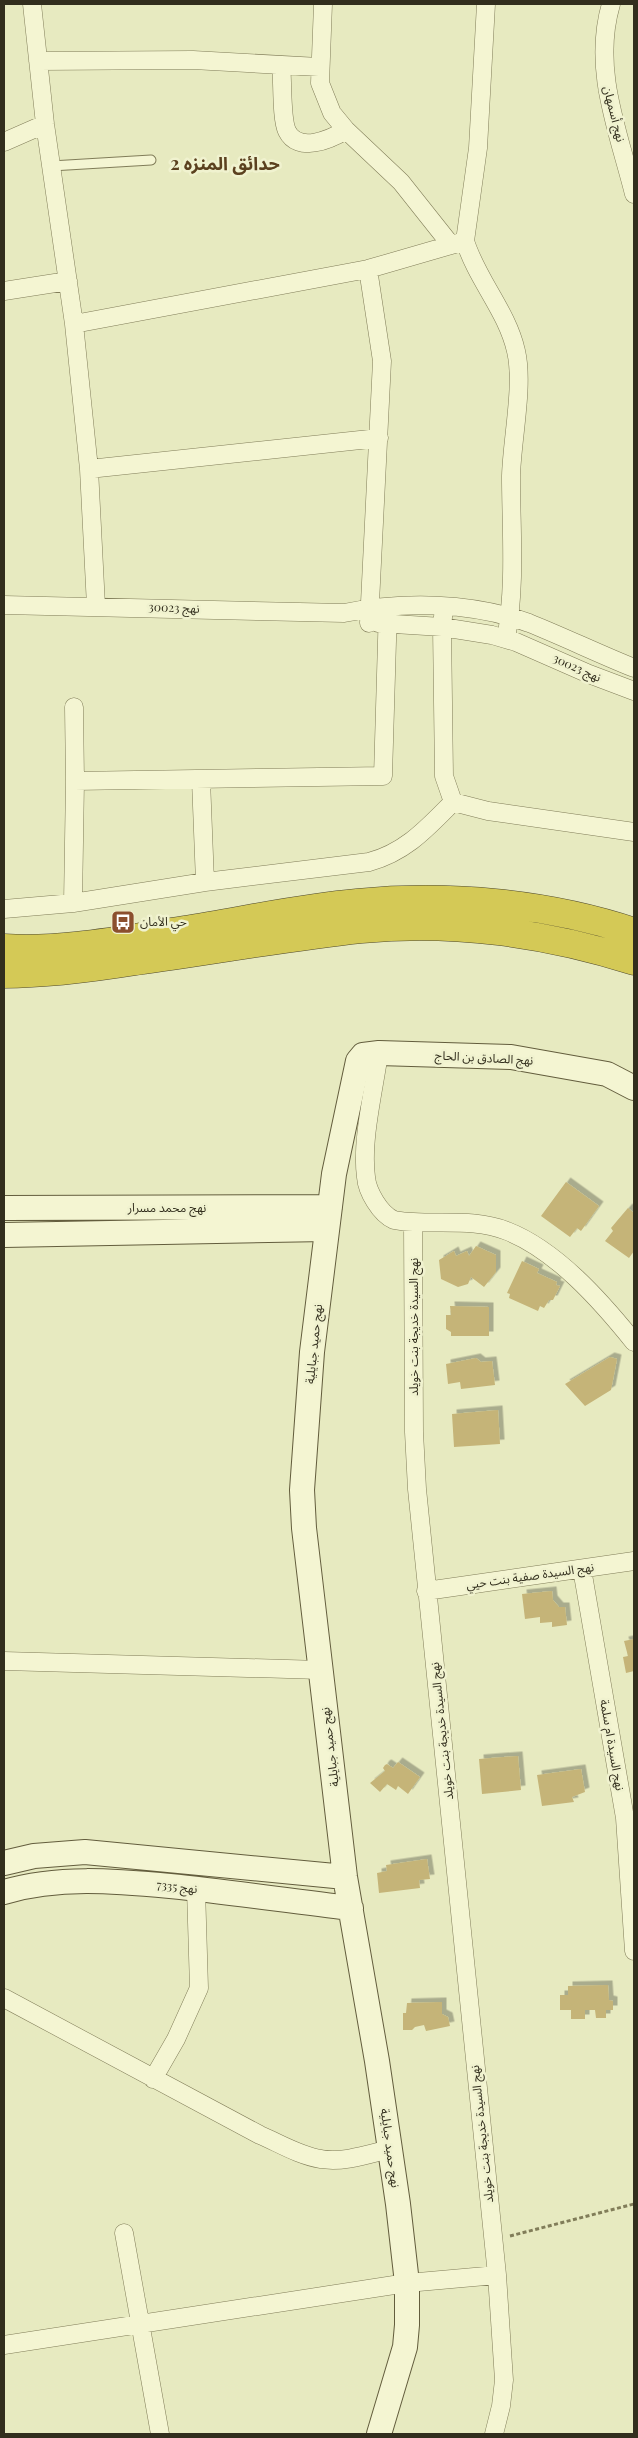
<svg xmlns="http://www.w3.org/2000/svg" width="638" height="2438" viewBox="0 0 638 2438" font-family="'Playfair Display','Noto Sans Arabic',serif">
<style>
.building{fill:#c5b478;filter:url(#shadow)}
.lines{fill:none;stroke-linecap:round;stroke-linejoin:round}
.lane-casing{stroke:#817d59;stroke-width:11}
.street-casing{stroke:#817d59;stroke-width:19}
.secondary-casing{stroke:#635d3d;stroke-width:26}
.highway-casing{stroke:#4f492e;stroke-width:29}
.path{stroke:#817d59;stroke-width:3;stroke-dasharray:4 2.5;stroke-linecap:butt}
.lane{stroke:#f4f5d2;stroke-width:9}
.street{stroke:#f4f5d2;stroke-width:18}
.secondary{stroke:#f4f5d2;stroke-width:24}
.highway{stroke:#d4c956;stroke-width:28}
.labels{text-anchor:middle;stroke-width:5;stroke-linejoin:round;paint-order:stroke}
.street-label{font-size:12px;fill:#322e1d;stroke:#f0f2cf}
.poi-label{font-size:12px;fill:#322e1d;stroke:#f0f2cf;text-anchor:start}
.district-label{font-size:18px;font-weight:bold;fill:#5b411f;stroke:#f0f2cf}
</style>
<defs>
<filter id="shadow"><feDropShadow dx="4.5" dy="-4.5" stdDeviation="0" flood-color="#0004"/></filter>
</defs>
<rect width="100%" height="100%" fill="#e7eac0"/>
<path class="building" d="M566 1182 599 1206 581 1231 577 1228 570 1237 541 1216Z
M628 1208 634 1213V1251L629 1258 605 1241 613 1231 611 1228Z
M476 1246 496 1255V1272L484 1287 471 1277 468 1284 458 1287 441 1279 439 1260 454 1251 456 1256 467 1251 469 1256Z
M522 1261 539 1269 537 1273 557 1282 556 1285 560 1286 553 1300H549L544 1308 540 1306 538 1311 509 1298 510 1294 507 1293Z
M450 1306 489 1307V1336H451V1332L446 1329V1315H451Z
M610 1357 617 1359 611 1390 585 1406 565 1384Z
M476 1358 481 1362 492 1361 495 1385 461 1389 460 1382 448 1384 446 1364Z
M498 1410 500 1444 454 1447 452 1414Z
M552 1591 553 1600 559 1607H565L567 1625 552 1627V1622L540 1623V1617L525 1619 522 1594Z
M634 1639V1671L626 1673 623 1657 628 1656 624 1641Z
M518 1756 521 1790 482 1794 479 1759Z
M398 1762 420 1777 408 1794 398 1786 396 1790 387 1784 380 1792 370 1783 385 1771 383 1768 385 1765 387 1764 393 1768Z
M581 1769 585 1792 572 1797 574 1802 542 1806 537 1775Z
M427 1859 430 1879 419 1880 420 1888 379 1893 377 1873 387 1871 386 1865Z
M608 1985 609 2000 613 2001V2010H606V2018H596L595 2010H585V2019H571V2010H560V1995H568V1986Z
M442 2002V2014L448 2017 450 2026 426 2031 424 2025 415 2027 412 2030H403V2013H406L407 2003Z"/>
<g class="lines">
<g class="lane-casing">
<path id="lane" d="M51 166 151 160"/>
</g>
<g class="street-casing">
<path id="street" d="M32 4 45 124 74 324 89 469
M323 4 320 83 332 113 346 130 401 182 451 245
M486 4 478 148 465 241C477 280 507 311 516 351 524 385 512 439 511 476 511 530 516 584 506 639
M611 4C592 69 618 130 634 194
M38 61 193 60 319 67
M281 65C283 81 281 118 287 131 298 154 331 139 346 130
M4 142 45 124
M368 269 382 361 369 623
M4 291 68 281
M74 324 368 269 465 241
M4 605 344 613C403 601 472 602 529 623 564 637 599 654 634 668
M96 606 89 469 379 438
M444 607 442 627 444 776 453 802 488 811 634 832
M378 623 442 627 492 635 516 642 589 674 634 691
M201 780 205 882
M75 781 383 776 388 607
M73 903 75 781 74 707
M4 909 73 903 205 882 369 862C406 852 427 828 453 802
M379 1053C374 1089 361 1141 366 1177 367 1191 380 1214 394 1220 399 1221 408 1222 413 1222 445 1224 476 1219 507 1231 556 1250 601 1301 634 1342
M413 1222 414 1432 417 1489 497 2275 504 2380 501 2406 494 2434
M582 1569 625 1818 634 1951
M426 1591 634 1561
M4 1661 321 1670
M4 1998 260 2135C279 2143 300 2156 321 2159 343 2163 369 2154 390 2149
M153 2079 176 2039 199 1988 196 1889
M124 2233 160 2434
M4 2345 407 2283 497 2275"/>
</g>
<g class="secondary-casing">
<path id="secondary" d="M4 1208 330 1207
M4 1235 326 1229
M4 1863 34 1856 85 1852 345 1877
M4 1892C58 1876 114 1881 170 1886 230 1892 290 1901 351 1908
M379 2434 405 2347 407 2325V2283L398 2204 377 2061 345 1877 304 1528 302 1490 312 1352 334 1174 358 1061 363 1055 379 1053 511 1057 607 1074 634 1088"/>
</g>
<g class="highway-casing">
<path id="highway" d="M4 948C64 952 125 939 184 930 242 921 299 908 357 903 448 894 547 903 634 932
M4 974C48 974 92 968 136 961 211 951 286 937 361 929 452 920 547 933 634 961"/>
</g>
<path class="path" d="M510 2236 634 2204"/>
<use href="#lane" class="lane"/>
<use href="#street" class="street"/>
<use href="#secondary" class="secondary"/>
<use href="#highway" class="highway"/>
</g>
<defs>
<g id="bus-square" transform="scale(1.25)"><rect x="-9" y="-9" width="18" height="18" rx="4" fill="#8b4f2e" stroke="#f0f2cf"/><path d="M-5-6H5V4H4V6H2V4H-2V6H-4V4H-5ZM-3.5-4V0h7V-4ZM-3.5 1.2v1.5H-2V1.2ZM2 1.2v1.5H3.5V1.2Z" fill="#fff"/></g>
</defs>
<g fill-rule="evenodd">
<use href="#bus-square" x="123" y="922"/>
</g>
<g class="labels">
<g class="street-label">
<text transform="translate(614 114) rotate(76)" y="4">نهج أسمهان</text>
<text transform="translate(174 608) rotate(2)" y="4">نهج 30023</text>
<text transform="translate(577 668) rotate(24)" y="4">نهج 30023</text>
<text transform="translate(484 1058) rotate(3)" y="4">نهج الصادق بن الحاج</text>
<text x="167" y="1212">نهج محمد مسرار</text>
<text transform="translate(414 1327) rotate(-90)" y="4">نهج السيدة خديجة بنت خويلد</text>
<text transform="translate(314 1344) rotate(-84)" y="4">نهج حميد جبايلية</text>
<text transform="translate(530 1576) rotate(-8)" y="4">نهج السيدة صفية بنت حيي</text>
<text transform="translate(442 1731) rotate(-96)" y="4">نهج السيدة خديجة بنت خويلد</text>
<text transform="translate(612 1745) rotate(80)" y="4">نهج السيدة ام سلمة</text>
<text transform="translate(330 1747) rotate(-97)" y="4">نهج حميد جبايلية</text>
<text transform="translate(177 1887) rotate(6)" y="4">نهج 7335</text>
<text transform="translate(482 2134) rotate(-96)" y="4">نهج السيدة خديجة بنت خويلد</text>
<text transform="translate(390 2148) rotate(82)" y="4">نهج حميد جبايلية</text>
</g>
<g class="poi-label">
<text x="140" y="926">حي الأمان</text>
</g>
<g class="district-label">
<text x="225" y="170">حدائق المنزه 2</text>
</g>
</g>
<rect width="638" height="2438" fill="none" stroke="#322e1d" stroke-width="10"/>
</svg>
